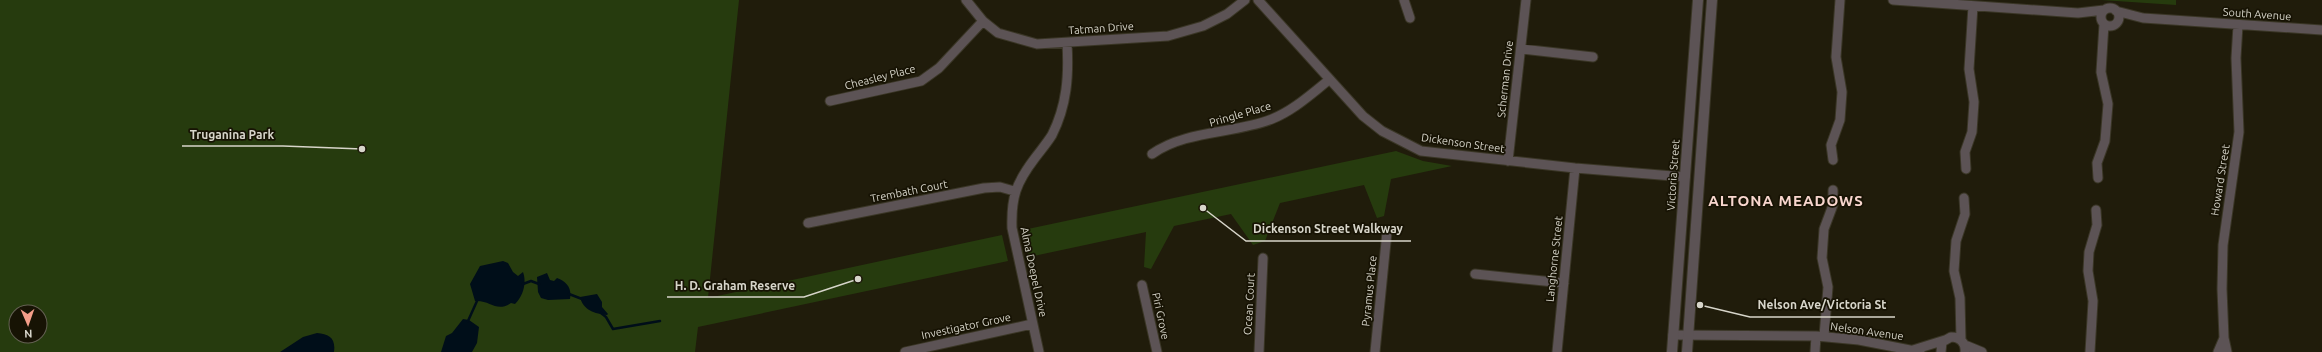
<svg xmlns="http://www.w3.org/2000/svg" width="2322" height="352" viewBox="0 0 2322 352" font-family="Ubuntu,sans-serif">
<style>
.green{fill:#263b0e;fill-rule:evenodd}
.water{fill:#000e19}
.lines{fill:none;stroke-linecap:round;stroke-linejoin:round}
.stream{stroke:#000e19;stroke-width:2.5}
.minor-casing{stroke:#3a3626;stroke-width:11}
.tertiary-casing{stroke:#3a3626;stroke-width:12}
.minor{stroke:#5c5355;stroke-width:9}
.tertiary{stroke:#5c5355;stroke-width:10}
.labels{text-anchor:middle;stroke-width:3.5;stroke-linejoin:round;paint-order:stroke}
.street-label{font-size:11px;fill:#d7d5ca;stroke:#171304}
.district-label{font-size:15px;font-weight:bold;letter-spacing:1px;fill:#f8d6ce;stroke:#171304}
.leader{fill:none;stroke:#d7d5ca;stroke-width:1.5}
.callout-dot{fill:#d7d5ca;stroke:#171304;stroke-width:1.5}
.callout-label{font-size:12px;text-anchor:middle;font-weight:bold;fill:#d7d5ca;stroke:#171304;stroke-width:3.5;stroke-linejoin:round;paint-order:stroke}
</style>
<rect width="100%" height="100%" fill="#201c0b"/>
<path class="green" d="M0 0H739L708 298 1002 235 1008 261 698 327 695 352H0ZM16 312H40V336H16Z
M2101 0H2176V5Z
M1396 151 1423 161 1452 166 1391 179 1384 216 1377 218 1364 185 1280 203 1265 241 1253 245 1231 214 1174 226 1151 269 1144 267 1146 232 1029 257 1023 230Z"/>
<path class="water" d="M503 261 508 263 513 272 518 276 523 272C527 283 523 296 515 304L511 303C496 313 491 300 475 301L470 284 480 266Z
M547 273 550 280 554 281 557 278C567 282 572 288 570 299L548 300 541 298 538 292 537 277Z
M597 294 602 302V307L608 314 607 315C595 314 583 310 580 297Z
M463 319 469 320 479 327 477 343 472 352H441L446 336 452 333Z
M317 333C329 334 336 338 334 352H280L303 337Z"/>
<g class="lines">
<path class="stream" d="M523 284 531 281 539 284
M569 294 582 299
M601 313 606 317 613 329 660 321
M468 321 477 301"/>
<g class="minor-casing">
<path id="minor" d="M966 0 983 21 998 33 1037 44 1168 36 1203 26 1227 14 1245 0
M1258 0 1363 116 1382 131 1421 151 1575 168 1685 177
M1404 0 1410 18
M1893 0 2078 13 2104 10
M2101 17a9 9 0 1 1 18 0a9 9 0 1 1-18 0Z
M2116 11 2143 18 2322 30
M1521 49 1593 57
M830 101 921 81 939 68 983 21
M1152 154C1186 130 1234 134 1272 119 1294 110 1311 94 1329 80
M1833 160 1831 145 1840 120 1842 92 1836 57 1840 0
M1508 161 1526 0
M1966 169 1965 152 1972 132 1974 102 1969 69 1973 6
M2098 178 2097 163 2105 141 2108 104 2101 72 2104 24
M808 223 984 188 1000 187 1014 191
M1475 274 1564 283
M1142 285 1157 352
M1673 335 1816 336 1859 340 1920 352
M1824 336 1828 287 1822 258 1824 229 1833 205V190
M2224 338 2227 352
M1961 340 1960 298 1954 271 1956 241 1965 214 1964 198
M1965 345 1982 352
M1913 350 1945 340
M905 352 1032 324
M1039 352 1012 228C1011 197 1016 183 1035 158 1041 150 1047 143 1052 135 1067 105 1069 76 1067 43
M1259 352 1263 258
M1375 352 1387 232
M1557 352 1575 168
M1815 352 1816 336
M1941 352 1942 342 1951 337C1960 337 1966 343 1965 352
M2090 352 2093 301 2088 271 2089 252 2097 225 2096 210
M2218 352 2224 338 2222 289 2223 245 2239 132 2236 58 2238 25"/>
</g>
<g class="tertiary-casing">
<path id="tertiary" d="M1672 352 1698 0
M1687 352 1712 0"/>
</g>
<use href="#minor" class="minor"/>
<use href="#tertiary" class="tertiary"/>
</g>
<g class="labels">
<g class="street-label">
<text transform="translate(2257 14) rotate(4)" y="4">South Avenue</text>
<text transform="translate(1101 28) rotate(-4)" y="4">Tatman Drive</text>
<text transform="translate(880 77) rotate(-14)" y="4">Cheasley Place</text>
<text transform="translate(1505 79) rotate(-84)" y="4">Scherman Drive</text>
<text transform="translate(1240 114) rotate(-16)" y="4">Pringle Place</text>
<text transform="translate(1463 143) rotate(8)" y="4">Dickenson Street</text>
<text transform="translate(1673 175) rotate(-86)" y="4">Victoria Street</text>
<text transform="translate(2220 180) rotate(-81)" y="4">Howard Street</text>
<text transform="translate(909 191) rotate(-11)" y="4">Trembath Court</text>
<text transform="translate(1554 259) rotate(-84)" y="4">Langhorne Street</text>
<text transform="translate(1034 272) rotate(78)" y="4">Alma Doepel Drive</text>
<text transform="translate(1369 291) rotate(-84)" y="4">Pyramus Place</text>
<text transform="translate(1249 304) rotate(-87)" y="4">Ocean Court</text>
<text transform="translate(1161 316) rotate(78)" y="4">Piri Grove</text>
<text transform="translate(966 326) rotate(-12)" y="4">Investigator Grove</text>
<text transform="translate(1867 331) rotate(8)" y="4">Nelson Avenue</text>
</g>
<g class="district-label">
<text x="1786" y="206">ALTONA MEADOWS</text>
</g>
</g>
<path class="leader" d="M362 149L283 146H182M1203 208L1246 241H1411M858 279L804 297H667M1700 305L1750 317H1895"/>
<g class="callout-dot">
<circle cx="362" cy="149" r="4"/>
<circle cx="1203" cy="208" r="4"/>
<circle cx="858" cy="279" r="4"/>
<circle cx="1700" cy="305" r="4"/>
</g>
<g class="callout-label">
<text x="232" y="139">Truganina Park</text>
<text x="1328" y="233">Dickenson Street Walkway</text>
<text x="735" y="290">H. D. Graham Reserve</text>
<text x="1822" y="309">Nelson Ave/Victoria St</text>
</g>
<g transform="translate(28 324) rotate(178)"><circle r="19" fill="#171304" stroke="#646153"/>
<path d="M0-3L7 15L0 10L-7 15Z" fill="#f49e89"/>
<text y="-6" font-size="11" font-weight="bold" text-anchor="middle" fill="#d7d5ca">N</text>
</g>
</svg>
